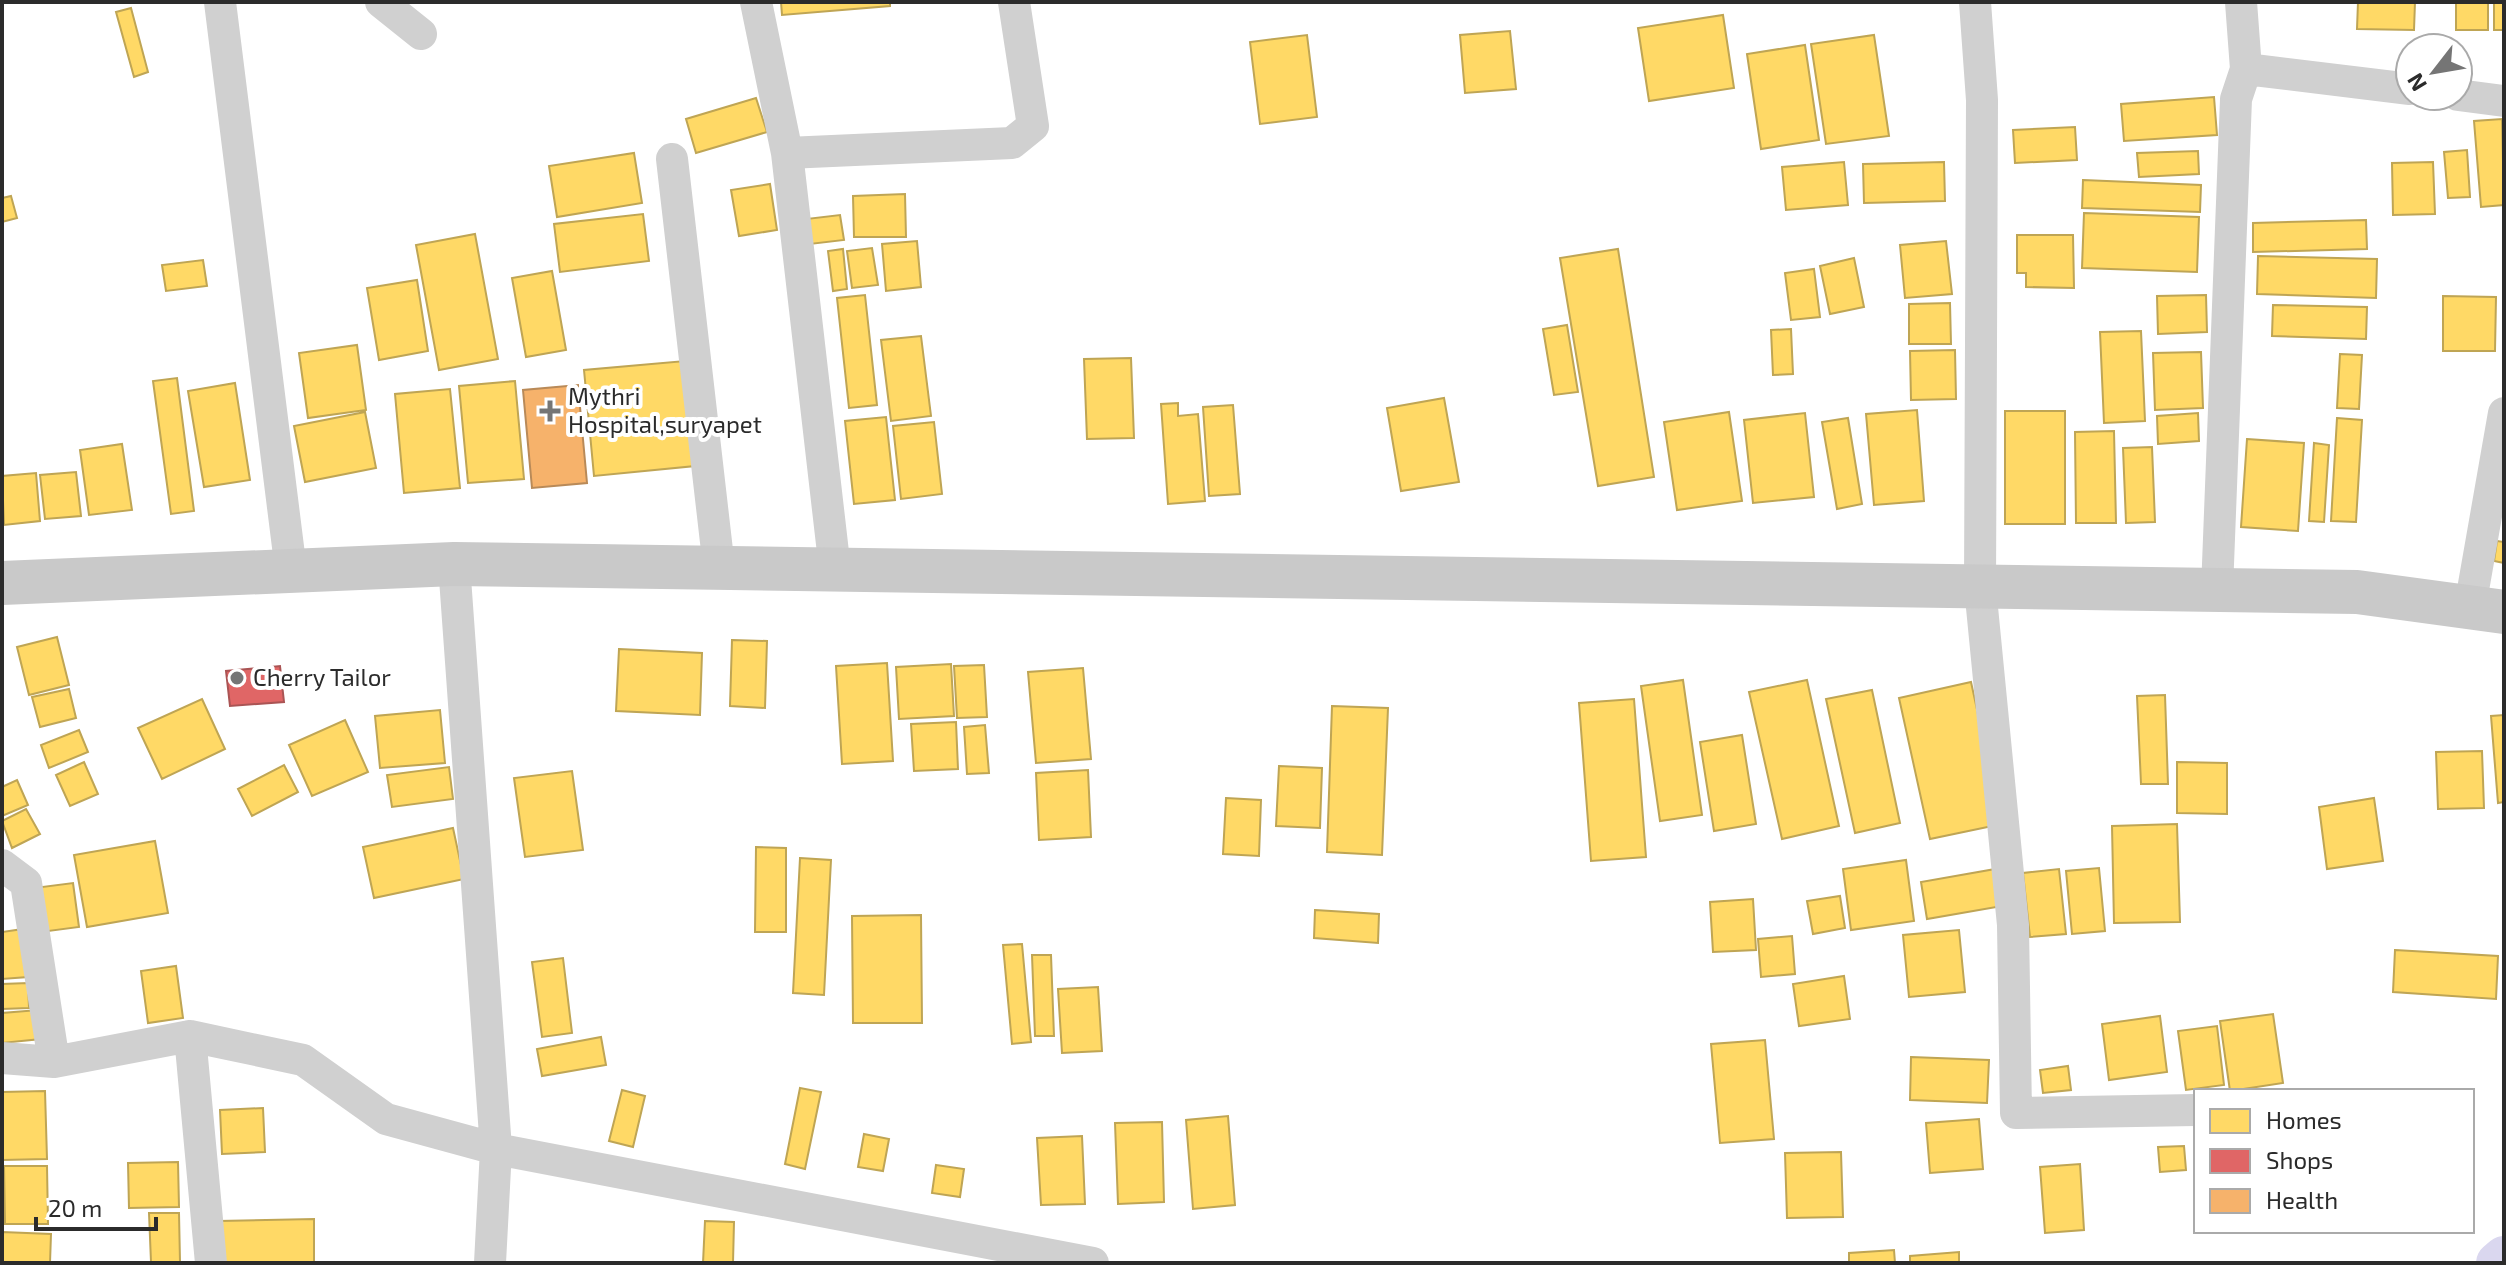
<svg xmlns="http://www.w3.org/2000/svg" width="2506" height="1265" viewBox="0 0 2506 1265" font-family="'Exo 2',sans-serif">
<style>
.homes{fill:#ffd966;stroke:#bfa554;stroke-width:2}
.shops{fill:#e06666;stroke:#aa5454;stroke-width:2}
.health{fill:#f6b26b;stroke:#b98a58;stroke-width:2}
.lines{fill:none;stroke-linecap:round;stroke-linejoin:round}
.canal{stroke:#dad7ef;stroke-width:42}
.minor{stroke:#d0d0d0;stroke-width:32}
.secondary{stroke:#c9c9c9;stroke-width:44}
.poi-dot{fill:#757575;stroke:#fff;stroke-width:3}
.labels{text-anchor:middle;stroke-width:8;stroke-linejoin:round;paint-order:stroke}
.poi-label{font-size:24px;fill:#2b2b2b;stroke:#fff;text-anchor:start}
</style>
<rect width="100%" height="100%" fill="#fff"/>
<path class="homes" d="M781 2H890V6L782 15Z
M2358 2H2415L2414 30 2357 29Z
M2456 2H2488V30H2456Z
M2494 2H2504V30H2494Z
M131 8 148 72 134 77 116 12Z
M1723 15 1734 88 1649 101 1638 28Z
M1510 31 1516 89 1465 93 1460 35Z
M1307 35 1317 117 1260 124 1250 42Z
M1874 35 1889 136 1826 144 1811 44Z
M1805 45 1819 140 1761 149 1747 54Z
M2214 97 2217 135 2124 141 2121 104Z
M756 98 767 132 696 153 686 119Z
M2502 119 2504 205 2481 207 2474 121Z
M2075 127 2077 160 2015 163 2013 130Z
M2467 150 2470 197 2448 198 2444 152Z
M2198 151 2199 174 2139 177 2137 153Z
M634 153 642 203 557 217 549 166Z
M1844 162 1848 205 1786 210 1782 167Z
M1944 162 1945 201 1864 203 1863 164Z
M2433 162 2435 214 2393 215 2392 163Z
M2083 180 2201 185 2200 212 2082 208Z
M770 184 777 230 739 236 731 190Z
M905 194 906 237H854L853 196Z
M11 196 17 218 2 222V198Z
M2084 213 2199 217 2197 272 2082 268Z
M643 214 649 261 560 272 554 224Z
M840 215 844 240 810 244 806 219Z
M2366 220 2367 249 2253 252V223Z
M475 234 498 359 439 370 416 245Z
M2017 235H2073L2074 288 2026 287V273H2017Z
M917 241 921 287 886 291 882 244Z
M1946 241 1952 294 1905 298 1900 245Z
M872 248 878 285 852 288 847 251Z
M843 249 847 289 833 291 828 251Z
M1618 249 1654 477 1598 486 1560 258Z
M2258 256 2377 259 2376 298 2257 294Z
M1854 258 1864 307 1830 314 1820 266Z
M203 260 207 286 166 291 162 265Z
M1814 269 1820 317 1791 320 1785 273Z
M552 271 566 350 526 357 512 278Z
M417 280 428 351 379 360 367 288Z
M865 295 877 405 849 408 837 298Z
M2206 295 2207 332 2158 334 2157 296Z
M2443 296 2496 297 2495 351H2443Z
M1950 303 1951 344H1909V304Z
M2273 305 2367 307 2366 339 2272 336Z
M1567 325 1578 392 1554 395 1543 329Z
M1791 329 1793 374 1773 375 1771 330Z
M2141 331 2145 421 2104 423 2100 332Z
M921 336 931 416 891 421 881 340Z
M357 345 366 410 308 418 299 353Z
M1955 350 1956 399 1911 400 1910 351Z
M2201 352 2203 408 2155 410 2153 353Z
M2340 354 2362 355 2359 409 2337 408Z
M1131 358 1134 438 1087 439 1084 359Z
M685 361 695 466 594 476 584 370Z
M177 378 194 511 171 514 153 381Z
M515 381 524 479 468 483 459 386Z
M235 383 250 480 204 487 188 391Z
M450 389 460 488 404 493 395 394Z
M1444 398 1459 482 1401 491 1387 408Z
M1178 403V416L1198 414 1205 501 1168 504 1161 404Z
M1233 405 1240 494 1209 496 1203 407Z
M1917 410 1924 501 1874 505 1866 414Z
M2005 411H2065V524H2005Z
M365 412 376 468 305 482 294 426Z
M1729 412 1742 501 1677 510 1664 422Z
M1805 413 1814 497 1753 503 1744 420Z
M2198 413 2199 441 2158 444 2157 416Z
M886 417 895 500 854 504 845 421Z
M1848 418 1862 504 1837 509 1822 422Z
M2337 418 2362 420 2356 522 2331 521Z
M934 422 942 494 901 499 893 426Z
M2114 431 2116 523H2076L2075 432Z
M2247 439 2304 443 2298 531 2241 527Z
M2314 443 2329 445 2324 522 2309 521Z
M122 444 132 510 89 515 80 450Z
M2152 447 2155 522 2126 523 2123 448Z
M76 472 81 516 45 519 40 475Z
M36 473 40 521 4 525 2 476Z
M2497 541 2504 542V563L2494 561Z
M57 637 69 685 29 695 17 647Z
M732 640 767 641 765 708 730 706Z
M619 649 702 653 700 715 616 711Z
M887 663 893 761 842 764 836 666Z
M951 664 954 716 899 719 896 667Z
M984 665 987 717 957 718 954 666Z
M1083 668 1091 759 1036 763 1028 672Z
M1683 680 1702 815 1660 821 1641 686Z
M1807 680 1839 826 1782 839 1749 692Z
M1971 682 2002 824 1930 839 1899 698Z
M69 689 76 718 40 727 32 697Z
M1872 690 1900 823 1855 833 1826 699Z
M2165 695 2168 784H2141L2137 696Z
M202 699 225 749 162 779 138 728Z
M1634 699 1646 857 1591 861 1579 703Z
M1332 706 1388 708 1382 855 1327 852Z
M440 710 445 763 380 768 375 716Z
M2504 715V802L2498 803 2491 716Z
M345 720 368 772 312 796 289 745Z
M956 722 958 769 914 771 911 724Z
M985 725 989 773 967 774 964 727Z
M79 730 88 752 49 768 41 745Z
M1742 735 1756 824 1714 831 1700 742Z
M2482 751 2484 808 2438 809 2436 752Z
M84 762 98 794 70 806 56 775Z
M2177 762 2227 763V814L2177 813Z
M284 765 298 792 252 816 238 789Z
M1279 766 1322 768 1320 828 1276 826Z
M449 767 453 799 392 807 387 775Z
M1088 770 1091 837 1039 840 1036 773Z
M572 771 583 850 525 857 514 778Z
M17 780 28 805 2 816V787Z
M1226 798 1261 800 1259 856 1223 854Z
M2374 798 2383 861 2327 869 2319 807Z
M26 809 40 834 12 848 2 821Z
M2177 824 2180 922 2114 923 2112 826Z
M453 828 464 879 374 898 363 847Z
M155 841 168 913 87 927 74 855Z
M756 847 786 848V932H755Z
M800 858 831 860 824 995 793 993Z
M1906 860 1914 921 1851 930 1843 869Z
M2001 868 2008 905 1927 919 1921 882Z
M2099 868 2105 931 2072 934 2066 871Z
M2059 869 2066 934 2030 937 2023 873Z
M73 883 79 927 41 932 34 888Z
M1840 896 1845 928 1813 934 1807 901Z
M1753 899 1756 950 1713 952 1710 902Z
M1315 910 1379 914 1378 943 1314 938Z
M921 915 922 1023H853L852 916Z
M23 929 28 977 2 979V932Z
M1959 930 1965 992 1909 997 1903 935Z
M1792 936 1795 974 1761 977 1758 939Z
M1022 944 1031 1042 1012 1044 1003 945Z
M2395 950 2498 956 2496 999 2393 992Z
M1032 955H1051L1054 1036H1035Z
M563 958 572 1033 542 1037 532 962Z
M176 966 183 1018 148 1023 141 971Z
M1844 976 1850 1019 1799 1026 1793 984Z
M28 983 29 1008 2 1009V984Z
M1098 987 1102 1051 1062 1053 1058 989Z
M38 1010 41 1039 2 1043V1013Z
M2273 1014 2283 1083 2230 1091 2220 1021Z
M2160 1016 2167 1072 2109 1080 2102 1024Z
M2217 1026 2224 1085 2186 1090 2178 1031Z
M601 1037 606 1065 542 1076 537 1049Z
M1765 1040 1774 1139 1720 1143 1711 1044Z
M1911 1057 1989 1060 1987 1103 1910 1100Z
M2068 1066 2071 1090 2043 1093 2040 1070Z
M800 1088 821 1092 805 1169 785 1164Z
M622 1090 645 1096 633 1147 609 1141Z
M45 1091 47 1159 2 1160V1092Z
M263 1108 265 1152 222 1154 220 1110Z
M1228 1116 1235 1205 1193 1209 1186 1120Z
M1979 1119 1983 1169 1930 1173 1926 1123Z
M1162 1122 1164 1202 1118 1204 1115 1123Z
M864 1134 889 1139 883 1171 858 1167Z
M1082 1136 1085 1204 1041 1205 1037 1138Z
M2184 1146 2186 1170 2160 1172 2158 1147Z
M1841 1152 1843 1217 1787 1218 1785 1153Z
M178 1162 179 1207 129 1208 128 1163Z
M2080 1164 2084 1230 2045 1233 2040 1167Z
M936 1165 964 1169 960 1197 932 1193Z
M4 1166H47L48 1224H5Z
M149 1213H179L180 1262H151Z
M314 1219V1263H219V1221Z
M705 1221 734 1222 733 1263H703Z
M2 1232 51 1234 50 1263H2Z
M1894 1250 1895 1263H1849V1253Z
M1959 1252V1263H1910V1256Z"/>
<path class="shops" d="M280 666 284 702 230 706 226 671Z"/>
<path class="health" d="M578 385 587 483 532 488 523 390Z"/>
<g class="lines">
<path class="canal" d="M2497 1263 2504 1257"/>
<path class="minor" d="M220 2 291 571
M381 2 421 34
M756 2 787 153 835 570
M1975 2 1982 100 1980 587 2013 925 2016 1113 2196 1110
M2246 69 2410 89
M2458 95 2504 101
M787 153 1012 143 1033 126 1014 2
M672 159 719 568
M454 564 496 1149 490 1263
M2217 590 2236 99 2246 69 2241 2
M2470 607 2504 413
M2 865 26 883 54 1062
M190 1036 211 1263
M2 1058 54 1062 190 1036 303 1060 386 1119 496 1149 1093 1263"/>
<path class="secondary" d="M2 583 454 564 2357 592 2504 612"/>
</g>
<g class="poi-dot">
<path d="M546 399h8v8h8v8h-8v8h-8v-8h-8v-8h8z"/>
<circle cx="237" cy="678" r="8"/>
</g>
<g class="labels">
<g class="poi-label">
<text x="568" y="405">Mythri<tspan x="568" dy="28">Hospital,suryapet</tspan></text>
<text x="253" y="686">Cherry Tailor</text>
</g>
</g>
<rect width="2506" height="1265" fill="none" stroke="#2b2b2b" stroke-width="8"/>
<rect x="2194" y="1089" width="280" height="144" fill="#ffffff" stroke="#aaaaaa" stroke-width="2"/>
<rect x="2210" y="1109" width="40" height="24" fill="#ffd966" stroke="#aaaaaa" stroke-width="2"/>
<text x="2266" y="1129" font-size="24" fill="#2b2b2b">Homes</text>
<rect x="2210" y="1149" width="40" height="24" fill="#e06666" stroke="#aaaaaa" stroke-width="2"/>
<text x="2266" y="1169" font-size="24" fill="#2b2b2b">Shops</text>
<rect x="2210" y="1189" width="40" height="24" fill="#f6b26b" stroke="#aaaaaa" stroke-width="2"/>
<text x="2266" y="1209" font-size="24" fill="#2b2b2b">Health</text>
<g transform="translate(2434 72) rotate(239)"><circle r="38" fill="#ffffff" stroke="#aaaaaa" stroke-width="2"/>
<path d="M0-6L14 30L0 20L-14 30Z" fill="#757575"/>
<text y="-12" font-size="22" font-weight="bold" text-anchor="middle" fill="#2b2b2b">N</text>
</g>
<path d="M36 1217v12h120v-12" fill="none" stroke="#2b2b2b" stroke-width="4"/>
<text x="48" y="1217" font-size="24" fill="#2b2b2b" stroke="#ffffff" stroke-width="6" paint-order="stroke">20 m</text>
</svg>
